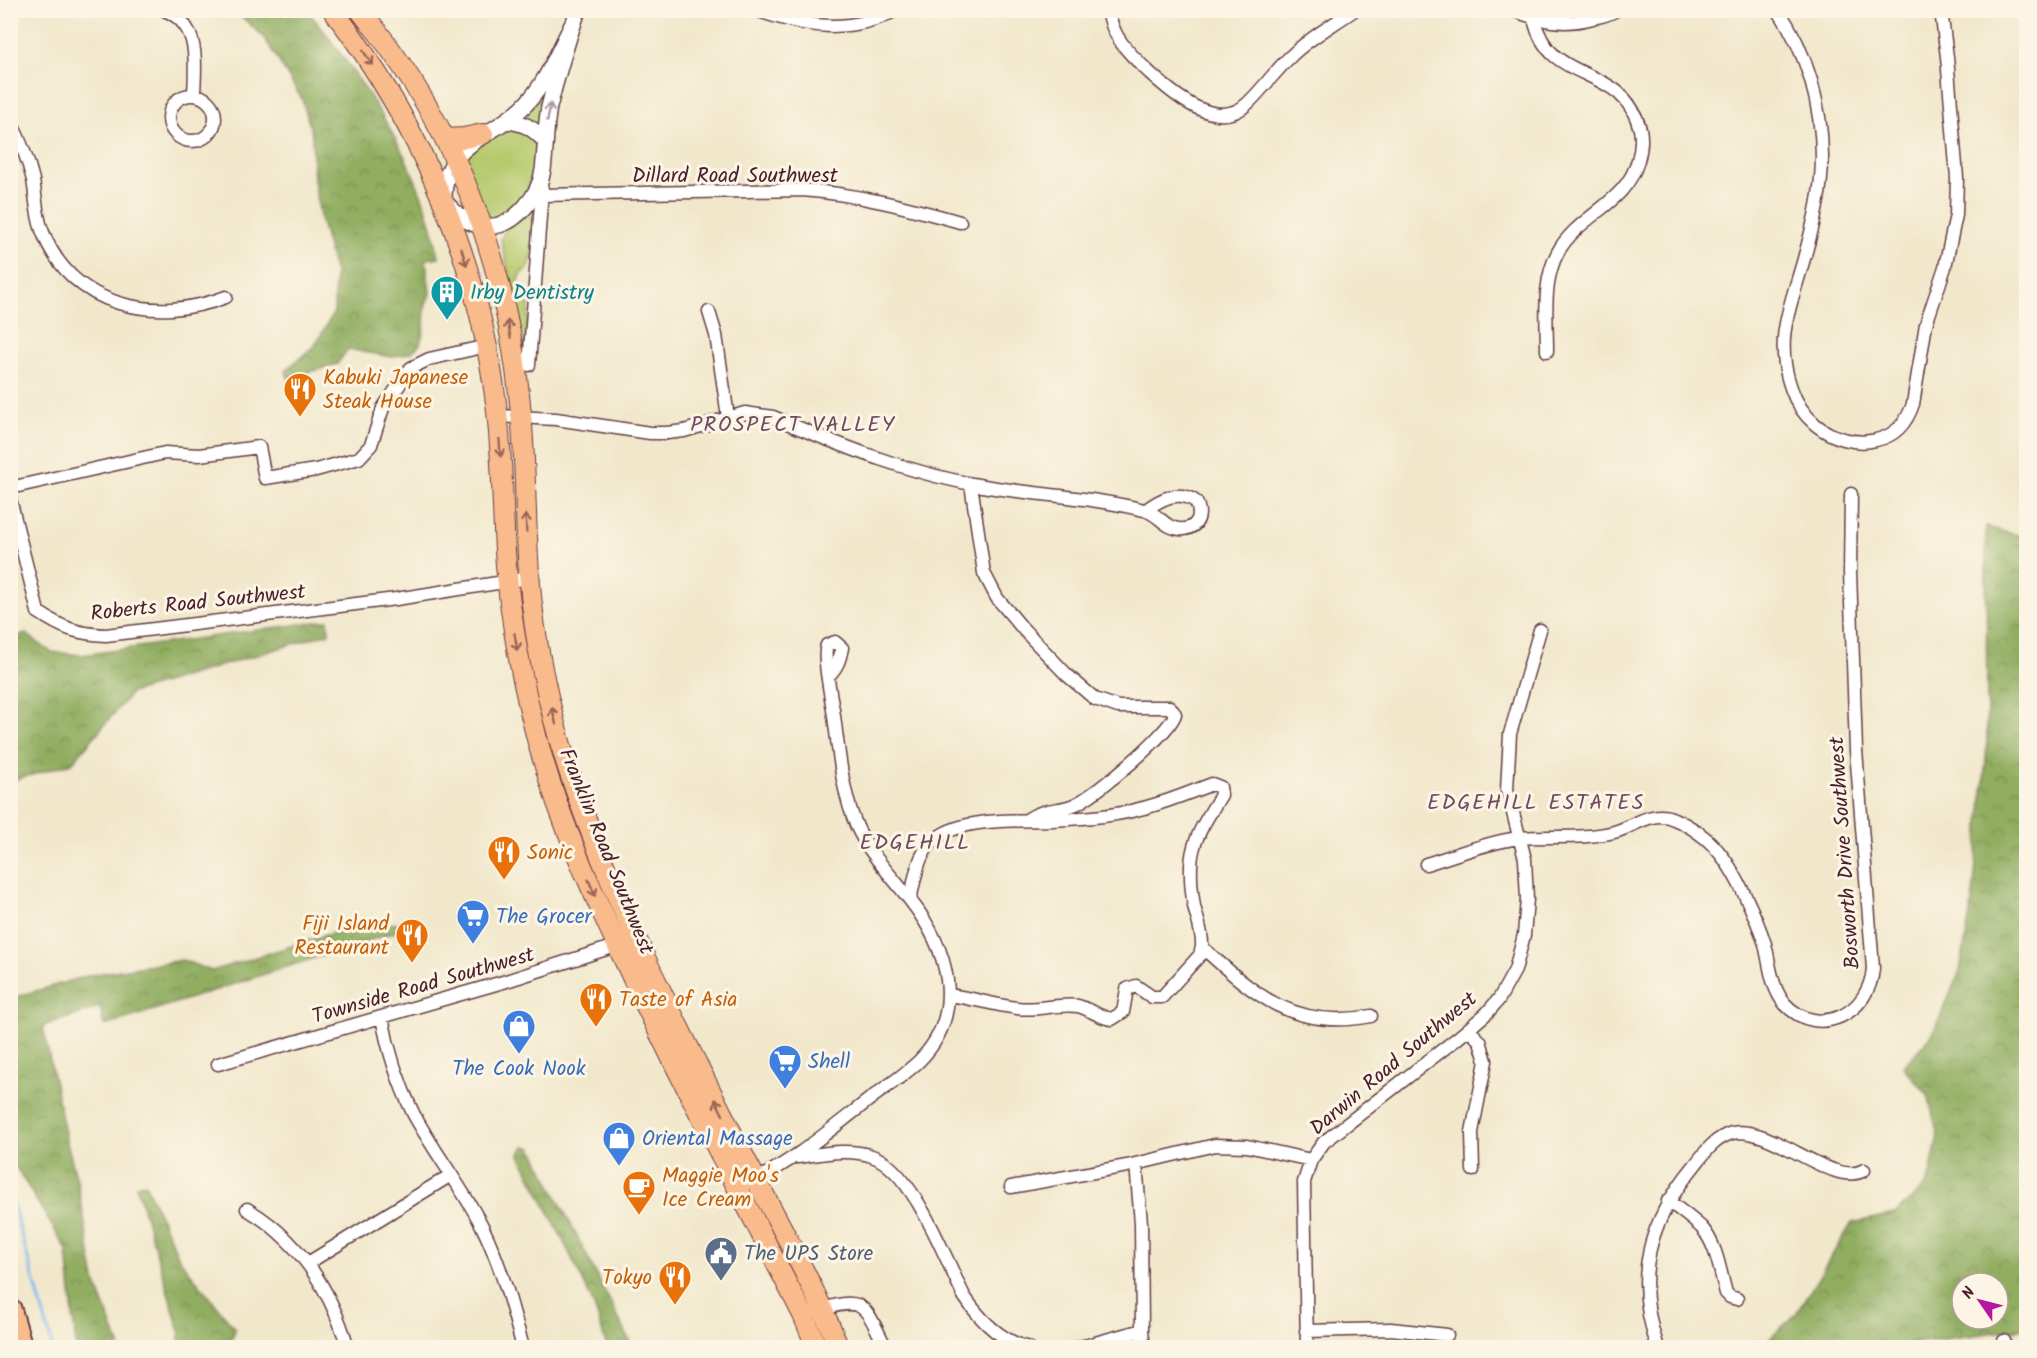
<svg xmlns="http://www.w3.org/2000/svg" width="2037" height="1358" viewBox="0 0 2037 1358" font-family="Kalam,sans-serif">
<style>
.grass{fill:#b6c96c;stroke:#80744c;stroke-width:1.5}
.forest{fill:url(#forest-crowns);stroke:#6d6646;stroke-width:1.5;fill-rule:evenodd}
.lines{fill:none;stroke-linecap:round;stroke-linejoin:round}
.stream{stroke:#7fb9f0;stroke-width:3}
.minor-casing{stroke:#633d43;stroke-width:15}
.tertiary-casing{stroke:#633d43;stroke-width:18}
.primary-casing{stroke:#633d43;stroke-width:22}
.motorway-casing{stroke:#633d43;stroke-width:26}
.minor{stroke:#fff;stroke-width:12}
.tertiary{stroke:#fff;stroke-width:15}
.primary{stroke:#fabb8c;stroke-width:20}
.motorway{stroke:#fabb8c;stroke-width:22}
.oneway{stroke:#996557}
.oneway2{stroke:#ae9aa0}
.labels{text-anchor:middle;stroke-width:6;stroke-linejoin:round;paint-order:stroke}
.street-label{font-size:21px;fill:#4a1f2b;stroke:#fcf5e5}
.culture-label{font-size:21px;fill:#0d838f;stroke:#fcf5e5;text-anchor:start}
.food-label{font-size:21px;fill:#c56008;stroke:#fcf5e5;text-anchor:start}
.shop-label{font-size:21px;fill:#366cbe;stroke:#fcf5e5;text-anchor:start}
.service-label{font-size:21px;fill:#4e5e75;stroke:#fcf5e5;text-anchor:start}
.neighbourhood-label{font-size:22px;letter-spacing:1.5px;fill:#704b61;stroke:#fcf5e5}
</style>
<defs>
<pattern id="forest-crowns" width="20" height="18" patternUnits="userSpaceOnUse" patternTransform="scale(1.5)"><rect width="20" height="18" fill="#90ad60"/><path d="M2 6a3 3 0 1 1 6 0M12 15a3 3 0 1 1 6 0" fill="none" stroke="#788c4f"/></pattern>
</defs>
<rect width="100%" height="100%" fill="#fcf5e5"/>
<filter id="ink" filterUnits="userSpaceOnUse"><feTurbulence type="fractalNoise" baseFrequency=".0167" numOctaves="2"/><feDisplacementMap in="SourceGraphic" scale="12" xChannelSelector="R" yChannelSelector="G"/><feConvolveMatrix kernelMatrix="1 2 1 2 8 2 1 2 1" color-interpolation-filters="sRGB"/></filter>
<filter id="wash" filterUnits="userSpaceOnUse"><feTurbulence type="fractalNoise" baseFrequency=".008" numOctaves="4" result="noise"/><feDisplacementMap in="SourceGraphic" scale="24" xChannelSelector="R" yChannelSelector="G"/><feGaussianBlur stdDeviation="1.35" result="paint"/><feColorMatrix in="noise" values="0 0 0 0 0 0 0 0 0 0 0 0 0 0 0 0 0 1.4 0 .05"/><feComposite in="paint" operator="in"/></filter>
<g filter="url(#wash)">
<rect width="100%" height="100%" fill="#f1e8cc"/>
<path class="grass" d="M545 92H546L539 129 519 118Z
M513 126 535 139C538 155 529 196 519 208 512 215 497 218 488 222L462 158 466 153Z
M527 213 534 219 532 256 528 269 522 272 518 282 522 292 530 294 524 365 517 307 501 240 506 228Z"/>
<path class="forest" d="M235 11H308C354 69 402 137 426 208 432 224 435 241 439 257L426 259 430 294 425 306 424 328 420 344 412 352 392 357 348 349 337 364 288 378 286 370 315 345 334 312 335 273 321 222 314 180 312 134 302 99 264 37Z
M1986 527 2026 537V1328L1915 1343 1914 1347H1761L1796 1314 1852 1223 1895 1214 1928 1183 1938 1136 1928 1095 1903 1067 1932 1035 1960 971 1973 896 1987 747ZM1962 1283H1998V1319H1962Z
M328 620 329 633 131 693 72 763 11 781V637L26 634 51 652 83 655Z
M401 923 404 929 104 1026 100 1007 43 1026 66 1139 77 1180 95 1281 120 1347H76L67 1250 11 1159V978L16 997 90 975 182 960 212 971 352 927Z
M525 1146 532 1148 626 1333 632 1347H607C602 1332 598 1315 591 1299 570 1250 543 1203 520 1155L521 1151Z
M145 1183 180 1260 235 1329 230 1347H178L180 1332 136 1185Z"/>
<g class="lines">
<path class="stream" d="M10 1194 53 1348"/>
</g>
</g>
<g filter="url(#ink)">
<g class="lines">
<g class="minor-casing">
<path id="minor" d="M164 10C201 24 195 63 194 95
M756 10C803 27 850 35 896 10
M1109 10C1110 37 1133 57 1151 74 1174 95 1217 132 1247 104 1263 89 1275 71 1291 56 1309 38 1333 25 1354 10
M1513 10C1540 21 1564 26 1593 18 1601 16 1609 15 1616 10
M1778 10C1807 52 1822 106 1822 157 1822 191 1814 223 1805 255 1792 304 1773 337 1791 388 1796 403 1804 415 1816 425 1832 438 1856 445 1876 440 1896 436 1907 422 1913 404L1926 324 1945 267 1956 215 1957 178 1947 57 1941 10
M1534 19C1550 89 1622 60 1640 129 1642 139 1641 150 1638 160 1627 204 1578 215 1558 252 1542 281 1547 318 1547 351
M169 118a23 23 0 1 1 46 0a23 23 0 1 1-46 0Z
M10 120C20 140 28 159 33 180 36 197 36 214 42 230 71 308 155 324 226 297
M542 195 802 190C856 194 907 207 960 222
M709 312 716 335 728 417
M529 365 542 189
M497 416 556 419 650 433H667L684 431 745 413 773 417C834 443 906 472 972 484 1029 495 1088 496 1144 510 1159 513 1166 531 1184 529 1199 527 1202 514 1196 502 1180 489 1160 499 1146 510
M971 484 984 573 997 598 1024 630 1067 675 1095 699 1118 707H1170L1175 714C1170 733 1096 795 1076 804 1060 812 1046 807 1028 819
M10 488 165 453 199 455 259 447 265 478 316 470 359 458 371 445 383 408 411 368 429 359 487 346
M10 499 38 612C62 628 77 634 106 635L396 599 529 578
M1426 864C1456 855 1488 842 1519 838 1550 835 1583 840 1614 832 1634 827 1652 809 1674 819 1689 825 1708 838 1718 851 1735 870 1757 919 1765 944 1770 964 1771 988 1785 1004 1819 1040 1870 1013 1873 968L1856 750 1850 572 1851 494
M910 899C916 877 917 852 937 838 964 817 1020 821 1052 820 1069 819 1086 818 1103 816 1143 811 1174 799 1212 784L1220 787 1221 795C1194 839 1185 852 1194 906 1197 919 1203 933 1202 947 1255 995 1294 1031 1371 1016
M949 995C972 998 994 1005 1017 1008 1038 1011 1058 1003 1078 1006 1090 1009 1100 1018 1112 1019L1123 1012 1127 989 1136 986 1152 997H1162L1200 955 1202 947
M382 1017C388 1051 398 1082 413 1113 434 1152 462 1187 482 1226 501 1265 512 1306 523 1348
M1468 1029 1480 1041 1486 1061 1472 1132 1473 1170
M218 1064 503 982 622 944
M798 1157C822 1154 848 1148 872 1156 913 1170 945 1258 964 1296 980 1320 1000 1341 1029 1348
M1136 1164 1141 1223 1142 1330 1144 1348
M751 1182C796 1160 831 1129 870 1099 887 1086 905 1075 920 1060 968 1011 947 947 910 900 892 876 870 855 857 827 842 793 839 753 834 716 832 701 822 657 827 645L835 642 842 648C840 659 837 668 828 676
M1011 1187 1127 1166 1215 1145 1247 1146 1311 1160
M1668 1201C1679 1209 1691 1218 1701 1227 1717 1244 1720 1272 1726 1293L1730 1297 1737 1299
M247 1209C299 1240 331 1290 348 1348
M308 1263 451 1175
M816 1311C866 1295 864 1305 886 1348
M1306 1331 1391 1329 1447 1335
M2004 1341 2005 1348
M1077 1348 1142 1330
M1307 1348 1304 1182 1311 1160 1324 1142 1459 1037 1487 1013 1499 999 1515 970 1524 935 1527 899 1525 859 1507 790 1510 734 1540 630
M1658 1348C1633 1276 1648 1222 1695 1165 1705 1152 1715 1138 1732 1133 1772 1124 1833 1189 1864 1170"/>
</g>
<g class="tertiary-casing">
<path id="tertiary" d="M573 23C559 50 547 82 526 104 492 140 443 140 444 201 469 230 499 237 525 207 534 197 541 184 543 170 546 149 545 128 549 107 557 75 567 42 578 10
M506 121C523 122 533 128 544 140"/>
</g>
<g class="primary-casing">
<path id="primary" d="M333 10C421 126 478 259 496 403 503 457 502 512 506 565 511 624 522 682 537 739 559 822 598 904 634 981 688 1094 746 1204 803 1315L817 1348
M360 10C457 127 508 264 521 414 526 467 525 520 529 573 534 640 548 707 569 771 611 898 678 1027 739 1147 773 1213 811 1278 839 1348
M446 139 464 138 483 134"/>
</g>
<g class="motorway-casing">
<path id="motorway" d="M10 1310 21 1348"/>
</g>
<use href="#minor" class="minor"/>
<use href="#tertiary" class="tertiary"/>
<use href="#primary" class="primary"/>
<use href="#motorway" class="motorway"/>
</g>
<defs><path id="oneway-shaft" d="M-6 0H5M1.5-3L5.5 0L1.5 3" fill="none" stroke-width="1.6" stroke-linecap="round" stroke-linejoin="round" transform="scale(1.5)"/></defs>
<g class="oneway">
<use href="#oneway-shaft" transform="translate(368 58) rotate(56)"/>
<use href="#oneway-shaft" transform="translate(464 257) rotate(73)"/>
<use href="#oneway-shaft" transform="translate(509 329) rotate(-100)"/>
<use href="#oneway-shaft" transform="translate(500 448) rotate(86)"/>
<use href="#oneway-shaft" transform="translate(526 523) rotate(-92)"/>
<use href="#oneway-shaft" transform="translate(516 642) rotate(80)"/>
<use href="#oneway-shaft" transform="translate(554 716) rotate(-104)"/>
<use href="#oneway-shaft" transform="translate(592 888) rotate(67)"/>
<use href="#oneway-shaft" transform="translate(719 1107) rotate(-117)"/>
</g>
<use class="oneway2" href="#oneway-shaft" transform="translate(549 112) rotate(-79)"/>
</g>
<defs>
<g id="building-pin" transform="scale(1.725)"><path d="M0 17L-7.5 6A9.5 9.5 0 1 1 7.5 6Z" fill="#0f9aa8" stroke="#fcf5e5"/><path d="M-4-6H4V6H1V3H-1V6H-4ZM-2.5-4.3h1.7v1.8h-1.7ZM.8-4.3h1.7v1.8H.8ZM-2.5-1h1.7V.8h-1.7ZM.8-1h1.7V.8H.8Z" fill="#fff"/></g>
<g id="restaurant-pin" transform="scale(1.725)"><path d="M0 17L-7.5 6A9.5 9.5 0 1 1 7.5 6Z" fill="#e8710a" stroke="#fcf5e5"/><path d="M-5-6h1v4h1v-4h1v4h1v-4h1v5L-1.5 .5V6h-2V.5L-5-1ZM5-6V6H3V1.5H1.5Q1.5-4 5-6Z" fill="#fff"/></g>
<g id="supermarket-pin" transform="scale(1.725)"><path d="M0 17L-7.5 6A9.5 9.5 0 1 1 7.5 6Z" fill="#3f7fe0" stroke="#fcf5e5"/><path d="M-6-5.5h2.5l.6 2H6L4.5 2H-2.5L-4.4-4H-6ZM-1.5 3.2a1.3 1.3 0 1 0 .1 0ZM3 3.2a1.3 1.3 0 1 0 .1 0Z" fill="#fff"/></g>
<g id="shop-pin" transform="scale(1.725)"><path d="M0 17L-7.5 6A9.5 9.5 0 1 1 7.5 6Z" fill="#3f7fe0" stroke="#fcf5e5"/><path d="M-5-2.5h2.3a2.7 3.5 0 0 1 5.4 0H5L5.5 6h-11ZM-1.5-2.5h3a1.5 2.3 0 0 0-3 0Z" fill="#fff"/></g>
<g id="cafe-pin" transform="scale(1.725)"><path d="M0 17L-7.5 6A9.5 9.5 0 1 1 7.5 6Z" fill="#e8710a" stroke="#fcf5e5"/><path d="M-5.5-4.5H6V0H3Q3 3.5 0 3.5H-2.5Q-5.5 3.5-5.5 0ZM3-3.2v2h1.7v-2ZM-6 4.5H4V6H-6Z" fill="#fff"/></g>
<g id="civic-pin" transform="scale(1.725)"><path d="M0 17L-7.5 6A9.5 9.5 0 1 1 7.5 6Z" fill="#5c6f8a" stroke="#fcf5e5"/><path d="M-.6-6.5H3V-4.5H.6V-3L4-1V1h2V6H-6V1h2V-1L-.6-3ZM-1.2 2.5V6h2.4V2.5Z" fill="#fff"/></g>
</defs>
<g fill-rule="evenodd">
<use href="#building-pin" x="447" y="292"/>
<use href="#restaurant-pin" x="300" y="389"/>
<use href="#restaurant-pin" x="504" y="852"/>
<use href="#supermarket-pin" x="473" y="916"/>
<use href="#restaurant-pin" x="412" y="935"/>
<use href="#restaurant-pin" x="596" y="999"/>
<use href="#shop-pin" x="519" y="1026"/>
<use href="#supermarket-pin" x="785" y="1061"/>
<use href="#shop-pin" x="619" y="1138"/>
<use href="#cafe-pin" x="639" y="1187"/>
<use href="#civic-pin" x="721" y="1253"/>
<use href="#restaurant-pin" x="675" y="1277"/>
</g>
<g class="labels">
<g class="street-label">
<text x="735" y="182">Dillard Road Southwest</text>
<text transform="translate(198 602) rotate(-6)" y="7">Roberts Road Southwest</text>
<text transform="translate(607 851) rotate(68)" y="7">Franklin Road Southwest</text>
<text transform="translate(1844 853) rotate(-94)" y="7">Bosworth Drive Southwest</text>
<text transform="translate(423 985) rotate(-16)" y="7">Townside Road Southwest</text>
<text transform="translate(1393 1063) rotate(-40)" y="7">Darwin Road Southwest</text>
</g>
<g class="culture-label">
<text x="470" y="299">Irby Dentistry</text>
</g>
<g class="food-label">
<text x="323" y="384">Kabuki Japanese<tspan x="323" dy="24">Steak House</tspan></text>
<text x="527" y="859">Sonic</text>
<text x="389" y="930" text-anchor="end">Fiji Island<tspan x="389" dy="24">Restaurant</tspan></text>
<text x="619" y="1006">Taste of Asia</text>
<text x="662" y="1182">Maggie Moo's<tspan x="662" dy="24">Ice Cream</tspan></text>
<text x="652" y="1284" text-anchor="end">Tokyo</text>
</g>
<g class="shop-label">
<text x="496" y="923">The Grocer</text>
<text x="808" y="1068">Shell</text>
<text x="519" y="1075" text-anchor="middle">The Cook Nook</text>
<text x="642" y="1145">Oriental Massage</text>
</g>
<g class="service-label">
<text x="744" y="1260">The UPS Store</text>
</g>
<g class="neighbourhood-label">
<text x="793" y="431">PROSPECT VALLEY</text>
<text x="1536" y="809">EDGEHILL ESTATES</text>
<text x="915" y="849">EDGEHILL</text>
</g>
</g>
<rect width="2037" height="1358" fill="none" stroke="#fcf5e5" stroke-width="36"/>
<g transform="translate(1980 1301) rotate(305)"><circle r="28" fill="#fcf5e5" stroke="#b59f9b" stroke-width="1.5"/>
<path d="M0-4.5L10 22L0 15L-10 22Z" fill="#b5179e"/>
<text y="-9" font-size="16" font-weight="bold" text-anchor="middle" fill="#4a1f2b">N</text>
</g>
</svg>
